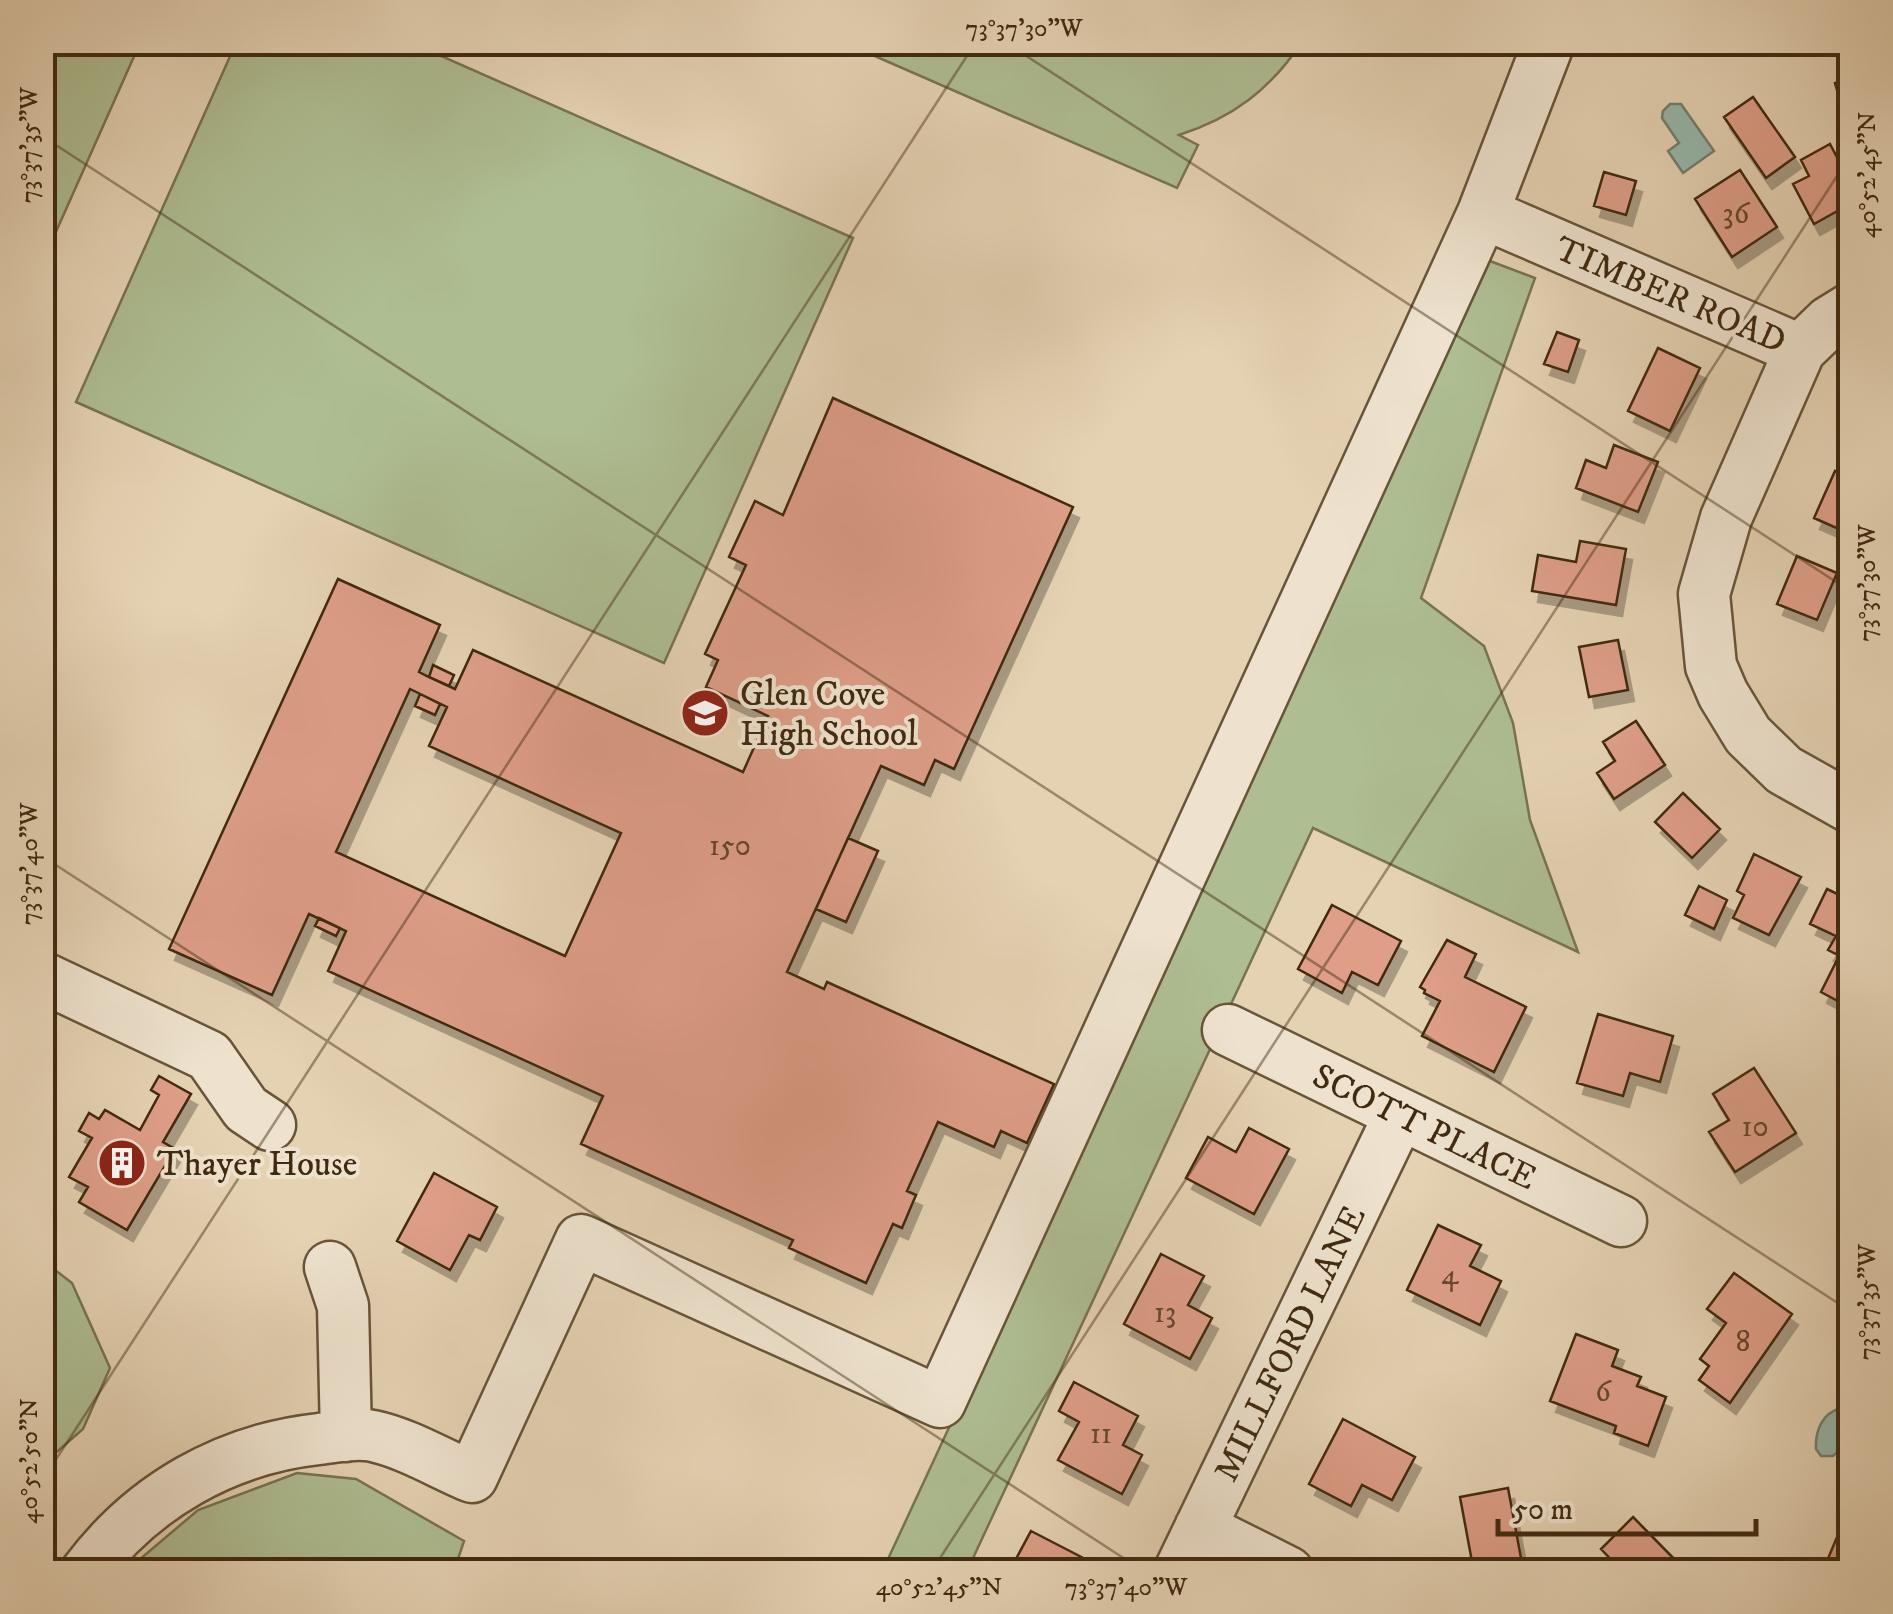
<svg xmlns="http://www.w3.org/2000/svg" width="1893" height="1614" viewBox="0 0 1893 1614" font-family="'IM FELL DW Pica',serif">
<style>
.green{fill:#aebd92;stroke:#777451;stroke-width:2.5}
.water{fill:#96b8ab;stroke:#747f6d;stroke-width:2.5}
.building{fill:#de9e88;stroke:#402a10;stroke-width:2.5;fill-rule:evenodd;filter:url(#shadow)}
.lines{fill:none;stroke-linecap:round;stroke-linejoin:round}
.minor-casing{stroke:#695439;stroke-width:55}
.minor{stroke:#eee2ce;stroke-width:50}
.ticks{fill:none;stroke:#402a10;stroke-width:2.5;stroke-opacity:0.45}
.labels{text-anchor:middle;stroke-width:8;stroke-linejoin:round;paint-order:stroke}
.number-label{font-size:30px;fill:#68472e}
.street-label{font-size:35px;fill:#402a10;stroke:#eee2ce}
.poi-label{font-size:35px;fill:#402a10;stroke:#eee2ce;text-anchor:start}
.neatline{fill:none;stroke:#402a10;stroke-width:4}
.ticks-label{font-size:25px;text-anchor:middle;fill:#402a10}
</style>
<defs>
<filter id="shadow"><feDropShadow dx="6" dy="11" stdDeviation="0" flood-color="#0004"/></filter>
</defs>
<rect width="100%" height="100%" fill="#e5d2b3"/>
<filter id="stains"><feTurbulence type="fractalNoise" baseFrequency=".002" numOctaves="4"/><feColorMatrix values="0 0 0 0 .2 0 0 0 0 .09 0 0 0 0 .02 0 0 0 .5 -.17"/></filter>
<radialGradient id="worn" r=".72"><stop offset=".6" stop-color="#630" stop-opacity="0"/><stop offset="1" stop-color="#630" stop-opacity=".3"/></radialGradient>
<path class="green" d="M43 42 140 43 43 261 42 43Z
M236 43H412L853 238 664 663 76 402Z
M845 43H1301C1270 90 1232 118 1179 135L1198 145 1177 188Z
M1490 261 1535 278 1421 598 1484 646 1513 723 1530 820 1578 952 1313 828 967 1571 882 1572Z
M42 1260 72 1283 110 1368 83 1429 43 1464Z
M297 1473 356 1479 464 1541 454 1571H126L198 1510Z"/>
<path class="water" d="M1670 104H1681L1714 151 1683 173 1668 151 1679 143 1662 118 1663 111Z
M1841 1408 1849 1411C1852 1423 1842 1449 1833 1456H1821L1816 1449C1815 1431 1822 1413 1841 1408Z"/>
<path class="building" d="M1850 78V116L1845 118 1835 83Z
M1753 97 1795 157 1766 178 1724 117Z
M1830 144 1850 182V204L1814 224 1793 184 1809 176 1801 160Z
M1740 170 1777 227 1732 257 1695 199Z
M1604 172 1636 181 1626 215 1594 206Z
M1557 332 1579 340 1568 372 1544 364Z
M1658 348 1700 368 1670 431 1628 411Z
M833 398 1073 507 954 769 935 760 924 785 881 766 787 972 824 989 827 982 1054 1084 1027 1143 1001 1131 994 1147 938 1122 907 1191 916 1195 902 1228 893 1224 866 1283 789 1248 793 1240 581 1144 603 1096 328 971 346 931 309 914 272 995 169 949 338 579 440 625 419 672 429 677 455 689 473 650 743 772 768 716 706 687 718 660 705 654 746 565 729 557 755 501 783 515ZM410 689 447 707 429 746 621 833 565 956 336 852Z
M1614 445 1658 462 1638 512 1576 488 1586 460 1606 468Z
M1835 471 1850 478V534L1814 518Z
M1580 541 1626 549 1616 605 1532 591 1538 555 1576 562Z
M1797 556 1837 573 1817 620 1777 604Z
M1618 640 1628 690 1589 697 1579 647Z
M433 665 454 675 449 686 429 677Z
M420 694 440 704 435 715 415 706Z
M1636 721 1665 765 1614 799 1597 773 1615 761 1603 742Z
M1683 793 1720 829 1692 858 1655 822Z
M848 838 878 851 846 922 816 909Z
M1754 854 1801 877 1769 935 1733 918 1744 895 1737 891Z
M1699 886 1727 900 1714 929 1685 915Z
M1827 889 1850 900V961L1828 950 1836 936 1810 924Z
M1332 905 1401 941 1378 985 1352 972 1342 993 1298 969Z
M319 918 340 928 336 936 315 926Z
M1447 940 1476 954 1465 977 1526 1007 1494 1072 1422 1036 1440 1001 1424 993 1425 990 1420 987Z
M1837 960 1850 967 1849 1007 1821 992Z
M1598 1014 1673 1036 1660 1082 1630 1073 1623 1096 1577 1083Z
M1754 1068 1796 1133 1735 1172 1709 1132 1729 1120 1713 1094Z
M159 1076 191 1094 163 1142 175 1149 127 1230 79 1202 88 1187 69 1177 92 1138 79 1131 89 1113 99 1119 105 1110 140 1130 159 1095 151 1090Z
M1249 1128 1289 1149 1254 1214 1186 1178 1208 1137 1236 1152Z
M434 1173 497 1207 480 1240 469 1235 450 1270 397 1241Z
M1438 1225 1481 1245 1470 1266 1501 1281 1480 1325 1407 1290Z
M1161 1254 1204 1276 1188 1305 1212 1318 1190 1359 1124 1324Z
M1734 1273 1792 1314 1730 1403 1699 1380 1709 1366 1700 1359 1726 1323 1707 1309Z
M1576 1334 1618 1350 1612 1366 1641 1377 1637 1386 1666 1397 1648 1446 1614 1433 1616 1426 1550 1401Z
M1074 1382 1138 1416 1123 1445 1142 1455 1122 1494 1058 1460 1079 1422 1059 1411Z
M1343 1419 1415 1457 1392 1500 1362 1485 1351 1506 1309 1484Z
M1508 1488 1521 1558 1473 1567 1460 1497Z
M1850 1506V1570L1827 1561Z
M1633 1517 1686 1571 1685 1572H1619L1621 1570 1601 1549Z
M1031 1531 1091 1562 1086 1572H1009Z"/>
<g class="lines">
<g class="minor-casing">
<path id="minor" d="M1483 213 1800 350
M1850 309 1829 322 1800 350 1726 518 1704 594 1711 666 1723 694 1748 735 1784 770 1850 807
M42 977 209 1056 246 1109 270 1125
M1228 1030 1621 1221
M330 1267 343 1306 346 1436
M1200 1528 1288 1572
M86 1572C143 1496 226 1449 319 1439 336 1437 356 1432 373 1436 406 1443 441 1464 472 1477L581 1240 940 1402 1483 213 1549 42
M1179 1572 1400 1114"/>
</g>
<use href="#minor" class="minor"/>
</g>
<path class="ticks" d="M1005 42 1850 591M42 136 1850 1311M42 856 1145 1572M42 1481 976 42M931 1572 1850 156"/>
<defs>
<g id="school-disc" transform="scale(2.5)"><circle r="9.5" fill="#8f2418" stroke="#eee2ce"/><path d="M0-5L7-2L0 1L-7-2ZM-4 1L0 2.5L4 1V4Q0 6-4 4Z" fill="#fff"/></g>
<g id="building-disc" transform="scale(2.5)"><circle r="9.5" fill="#8f2418" stroke="#eee2ce"/><path d="M-4-6H4V6H1V3H-1V6H-4ZM-2.5-4.3h1.7v1.8h-1.7ZM.8-4.3h1.7v1.8H.8ZM-2.5-1h1.7V.8h-1.7ZM.8-1h1.7V.8H.8Z" fill="#fff"/></g>
</defs>
<g fill-rule="evenodd">
<use href="#school-disc" x="705" y="713"/>
<use href="#building-disc" x="122" y="1163"/>
</g>
<g class="labels">
<g class="number-label">
<text x="1736" y="223">36</text>
<text x="730" y="855">150</text>
<text x="1755" y="1136">10</text>
<text x="1450" y="1284">4</text>
<text x="1165" y="1322">13</text>
<text x="1743" y="1351">8</text>
<text x="1603" y="1401">6</text>
<text x="1101" y="1443">11</text>
</g>
<g class="street-label">
<text transform="translate(1671 294) rotate(23)" y="12">TIMBER ROAD</text>
<text transform="translate(1425 1126) rotate(26)" y="12">SCOTT PLACE</text>
<text transform="translate(1289 1343) rotate(-64)" y="12">MILLFORD LANE</text>
</g>
<g class="poi-label">
<text x="740" y="705">Glen Cove<tspan x="740" dy="40">High School</tspan></text>
<text x="157" y="1175">Thayer House</text>
</g>
</g>
<rect width="1893" height="1614" fill="none" stroke="#e5d2b3" stroke-width="110"/>
<path d="M1498 1519v15h258v-15" fill="none" stroke="#402a10" stroke-width="5"/>
<text x="1513" y="1519" font-size="30" fill="#402a10" stroke="#eee2ce" stroke-width="8" paint-order="stroke">50 m</text>
<rect x="55" y="55" width="1783" height="1504" class="neatline"/>
<g class="ticks-label">
<text x="1024" y="36">73°37'30"W</text>
<text transform="translate(28 145) rotate(-90)" y="9">73°37'35"W</text>
<text transform="translate(1866 175) rotate(-90)" y="9">40°52'45"N</text>
<text transform="translate(1866 583) rotate(-90)" y="9">73°37'30"W</text>
<text transform="translate(28 864) rotate(-90)" y="9">73°37'40"W</text>
<text transform="translate(1866 1302) rotate(-90)" y="9">73°37'35"W</text>
<text transform="translate(28 1461) rotate(-90)" y="9">40°52'50"N</text>
<text x="939" y="1595">40°52'45"N</text>
<text x="1126" y="1595">73°37'40"W</text>
</g>
<rect width="100%" height="100%" filter="url(#stains)"/>
<rect width="100%" height="100%" fill="url(#worn)"/>
</svg>
